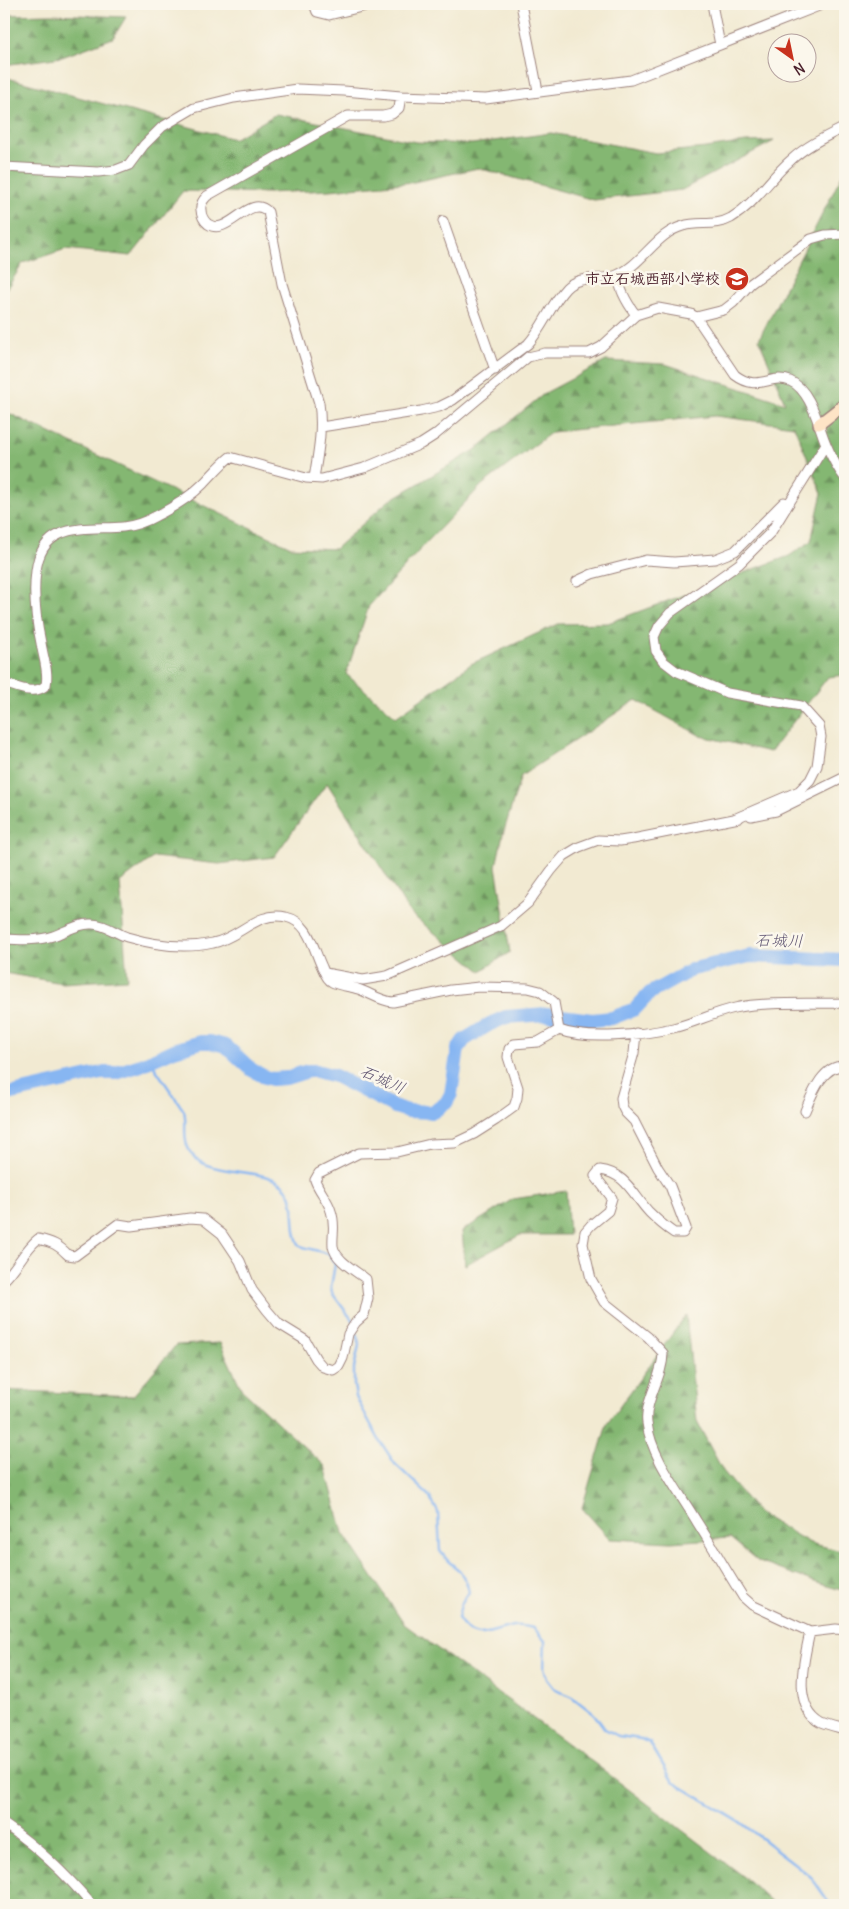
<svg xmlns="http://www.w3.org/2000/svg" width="849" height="1909" viewBox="0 0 849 1909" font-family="Delius,'Klee One',sans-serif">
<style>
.forest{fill:url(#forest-firs);stroke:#676b4e;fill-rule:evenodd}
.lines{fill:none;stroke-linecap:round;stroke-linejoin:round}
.stream{stroke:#87b6f2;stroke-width:2.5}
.river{stroke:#87b6f2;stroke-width:14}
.street-casing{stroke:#9e847e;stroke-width:11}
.secondary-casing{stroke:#9e847e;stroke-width:14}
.street{stroke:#fff;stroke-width:9}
.secondary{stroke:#fee4c6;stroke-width:11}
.labels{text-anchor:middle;stroke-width:5;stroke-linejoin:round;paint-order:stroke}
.poi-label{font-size:15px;font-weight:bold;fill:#4a1f2b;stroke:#fbf7ec;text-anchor:end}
.water-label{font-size:16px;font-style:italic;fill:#5f5471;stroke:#fbf7ec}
</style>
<defs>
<pattern id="forest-firs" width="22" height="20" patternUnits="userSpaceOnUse" patternTransform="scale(1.25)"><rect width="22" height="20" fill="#84b772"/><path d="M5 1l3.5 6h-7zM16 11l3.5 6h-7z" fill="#6e945e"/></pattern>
</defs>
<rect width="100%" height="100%" fill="#fbf7ec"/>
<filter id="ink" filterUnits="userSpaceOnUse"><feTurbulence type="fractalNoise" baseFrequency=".02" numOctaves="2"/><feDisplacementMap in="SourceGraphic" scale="10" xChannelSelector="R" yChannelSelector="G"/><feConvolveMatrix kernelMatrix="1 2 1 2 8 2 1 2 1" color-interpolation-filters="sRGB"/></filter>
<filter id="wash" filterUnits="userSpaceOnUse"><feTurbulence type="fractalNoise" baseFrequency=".0096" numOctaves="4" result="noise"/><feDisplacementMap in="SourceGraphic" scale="20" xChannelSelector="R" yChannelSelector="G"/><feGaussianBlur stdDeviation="1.12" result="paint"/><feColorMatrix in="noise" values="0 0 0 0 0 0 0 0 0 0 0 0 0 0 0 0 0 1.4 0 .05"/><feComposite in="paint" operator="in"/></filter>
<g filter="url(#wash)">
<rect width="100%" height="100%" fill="#f2ead2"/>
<path class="forest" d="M52 14 126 17 113 38 62 57 4 65V15Z
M4 77 234 139 276 114 416 142 472 144 551 133 656 153 706 148 746 142 774 141 682 190 594 200 478 168 414 182 330 190 268 193 183 191 131 256 66 249 23 263 4 293Z
M843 173 845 174V675L828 677 770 752 701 736 636 700 521 776 503 834 496 866 510 952 481 971 410 913 327 783 274 857 219 864 154 857 120 882 127 979 62 983 4 973V411L291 547 335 549 387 502 475 450 545 393 606 361 665 364 785 403 759 339ZM715 416 794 426 822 493 811 541 789 556 608 623 558 624 471 664 396 717 346 674 369 606 426 543 482 485 552 432Z
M566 1191 569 1235H520L465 1265 462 1231 513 1199Z
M686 1315 697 1422 723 1471 758 1513 810 1543 845 1552V1591L820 1584 759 1562 730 1538 671 1542 610 1539 582 1508 607 1424Z
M220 1343 242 1390 325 1466 343 1533 404 1624 598 1766 750 1882 775 1905H4V1390L133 1396 176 1345Z"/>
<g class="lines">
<path class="stream" d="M151 1062 184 1111C187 1122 183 1134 187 1145 198 1181 260 1164 283 1185 300 1200 289 1228 300 1246L329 1254 335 1264 331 1287 332 1293 353 1321
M356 1328 359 1345 354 1368V1385L356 1397 378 1438 395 1464 429 1496 438 1512 440 1551 448 1561 460 1571 467 1584 469 1592 461 1605 458 1618C476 1646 489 1630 514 1626 521 1625 528 1627 534 1628L545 1641 544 1668 547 1679 554 1688 572 1697 594 1714 605 1729 618 1736 641 1739 650 1743 673 1782 740 1822 795 1864 811 1877 831 1905"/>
<path class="river" d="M4 1095 102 1073H116L141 1065 174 1050 201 1042H210L226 1046 252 1070 265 1077 272 1079 286 1078 308 1071H316L335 1076 395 1107 408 1111 433 1112 446 1103 451 1094 458 1049 464 1040 490 1024 506 1017 546 1014 592 1020 612 1018 635 1009 650 993 693 969 750 956 845 960"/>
</g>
</g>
<g filter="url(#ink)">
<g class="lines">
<g class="street-casing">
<path id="street" d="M314 4 317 12 329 15 374 4
M521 4 538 91
M712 4 720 45
M4 167 98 172 116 170 129 165 144 145 162 127 194 108 234 98 297 89 344 91 401 96 486 99 631 80 824 4
M443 221 495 370
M618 275C619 290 627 303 636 315
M696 317 724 310 733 303 750 284 811 239 825 235 845 234
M321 427 421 411 439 407 453 400 528 344C543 327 551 304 566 288 580 274 600 282 617 275 642 265 656 233 683 226 699 221 715 227 731 218 756 203 769 179 791 160 806 146 827 136 845 127
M314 478C318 453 323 429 319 403L282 284 268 212C250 192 228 238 208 224 204 221 201 215 201 210 200 205 203 200 207 196L348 116H383L392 114 399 108 401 96
M577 581 592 574 646 560 674 562 715 559 735 551 784 502
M4 683C17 687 35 696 46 685 49 671 43 657 41 643 36 620 33 594 36 571 42 521 85 530 123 527 133 526 147 521 156 516 172 508 189 498 203 484 212 475 220 465 230 457L306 478 322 479 364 468 421 444 435 435 528 357 545 353H589L601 347 636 315 658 308 691 314 696 317 735 375C759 393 770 373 790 381 811 390 818 425 826 444 831 456 837 468 845 478
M751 816 776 811 845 777
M734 819 799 791 810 780 817 766 821 737 819 726 801 706 727 693 676 671 663 661 656 651 654 637 659 626 670 613 739 564 771 532 826 444
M4 939C20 940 37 941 53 936 65 932 78 923 92 924 105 924 115 933 127 937 154 945 186 949 213 943 239 938 258 910 286 917 309 922 313 948 322 967 324 972 327 980 332 982 339 986 350 986 358 989 370 993 380 1001 393 1002L451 990 479 987 528 988 540 991 554 1002 559 1030
M325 973 363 980 387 976 501 926 528 903 551 871 564 856 579 847 598 840 620 841 633 839 739 818
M559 1030C588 1041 642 1035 673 1028 694 1023 713 1013 735 1008 766 1001 812 1004 845 1003
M636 1033 634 1053 621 1098 622 1106 625 1112 634 1121 658 1168 670 1186 686 1228 683 1233H674C665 1227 657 1220 649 1212 633 1195 626 1173 600 1170L595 1176 612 1198 608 1211 591 1225 585 1232 583 1244 591 1279 604 1302 648 1337 663 1353C663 1377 644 1401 647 1423 651 1457 680 1493 697 1522 713 1547 727 1572 743 1597L752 1605 810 1632 836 1629 845 1630
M805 1111C812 1094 823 1064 845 1066
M4 1280C17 1268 24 1250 38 1239 52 1242 59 1245 68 1255L75 1256 118 1224 131 1226 190 1218 203 1219 222 1234 240 1261 252 1290 267 1310 279 1324 305 1340 316 1359 323 1367 333 1370 339 1366 343 1358 348 1334 356 1322 364 1315 368 1298 366 1279C356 1271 335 1260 333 1246 332 1233 336 1225 331 1211 328 1200 319 1191 315 1180L319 1173 359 1153 397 1152 430 1144 455 1143 474 1134 496 1120 514 1107 517 1098 518 1088 508 1057 509 1049 514 1044 538 1042 559 1030
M810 1632C804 1660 791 1707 822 1724 829 1727 838 1729 845 1731
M4 1824C37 1847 66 1874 92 1905"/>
</g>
<g class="secondary-casing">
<path id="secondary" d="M819 424 845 404"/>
</g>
<use href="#street" class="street"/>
<use href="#secondary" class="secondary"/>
</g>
</g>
<defs>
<g id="school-disc" transform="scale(1.25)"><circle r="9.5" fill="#c8321e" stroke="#fbf7ec"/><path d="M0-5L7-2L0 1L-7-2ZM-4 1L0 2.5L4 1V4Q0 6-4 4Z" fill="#fff"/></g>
</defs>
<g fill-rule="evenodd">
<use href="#school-disc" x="737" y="279"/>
</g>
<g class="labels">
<g class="poi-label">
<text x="720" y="284">市立石城西部小学校</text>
</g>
<g class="water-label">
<text transform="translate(779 940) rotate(1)" y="6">石城川</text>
<text transform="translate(383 1079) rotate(24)" y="6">石城川</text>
</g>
</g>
<rect width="849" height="1909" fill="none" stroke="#fbf7ec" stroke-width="20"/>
<g transform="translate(792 58) rotate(147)"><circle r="24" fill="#fbf7ec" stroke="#b4a19f"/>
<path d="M0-4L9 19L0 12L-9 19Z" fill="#c8321e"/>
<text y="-8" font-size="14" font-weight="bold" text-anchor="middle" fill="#4a1f2b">N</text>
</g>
</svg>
